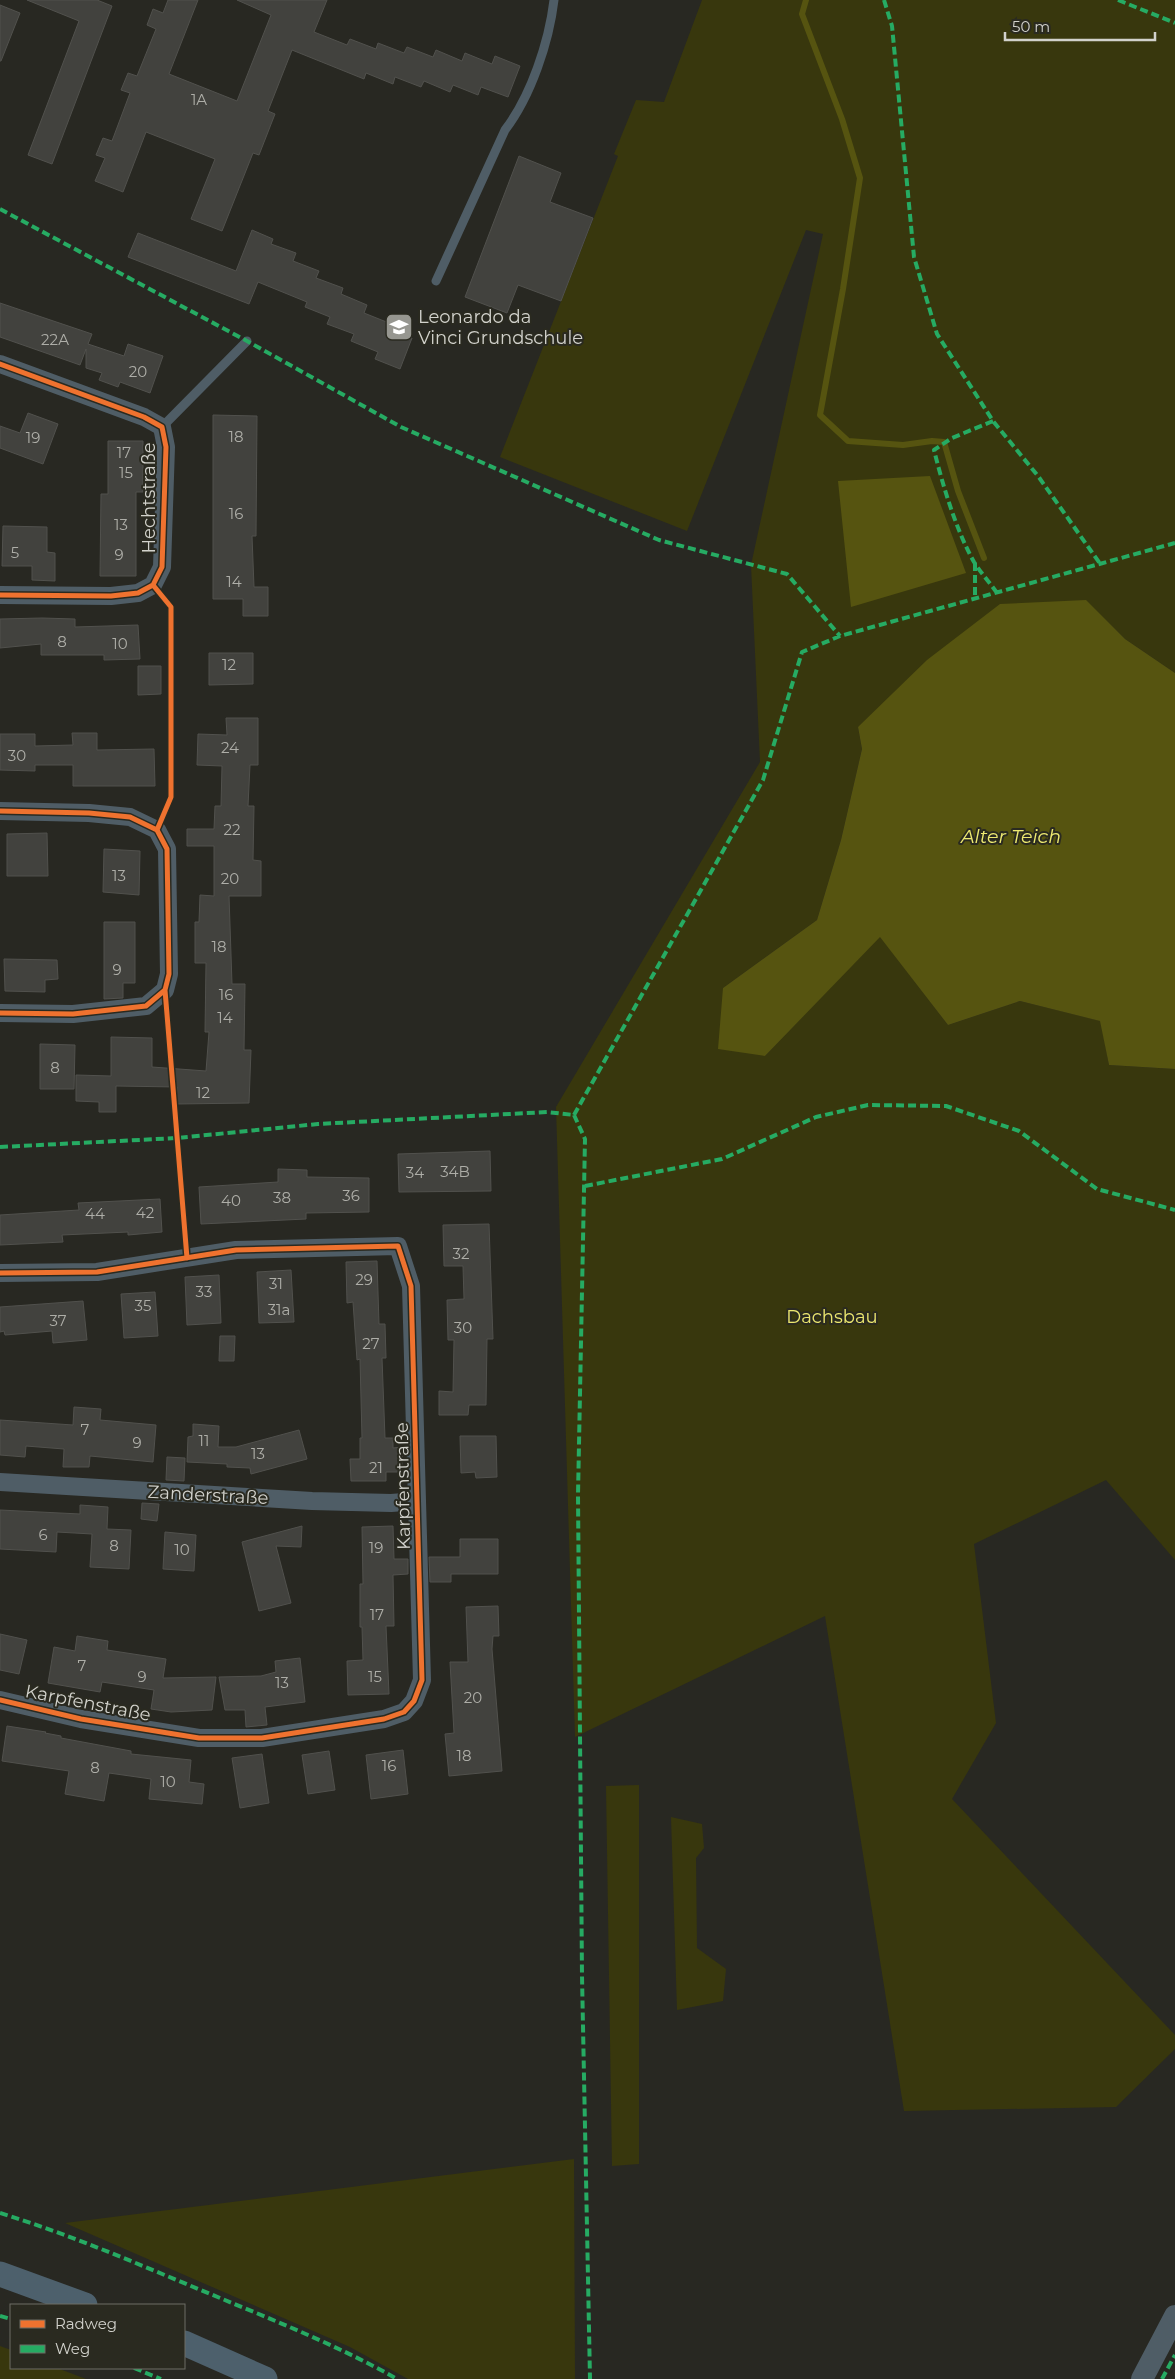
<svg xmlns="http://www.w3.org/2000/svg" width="1175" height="2379" viewBox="0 0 1175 2379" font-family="Montserrat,sans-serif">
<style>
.green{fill:#38370d}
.water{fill:#565410}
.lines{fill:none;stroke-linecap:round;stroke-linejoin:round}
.stream{stroke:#565410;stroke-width:6}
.building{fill:#42423e;stroke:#51514d}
.service{stroke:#4f5d66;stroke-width:9}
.minor{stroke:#4f5d66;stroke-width:18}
.tertiary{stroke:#4f5d66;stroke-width:22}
.secondary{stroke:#4d606c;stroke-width:25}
.quiet{stroke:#26ab63;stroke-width:4;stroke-dasharray:8 4;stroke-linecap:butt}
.cycleway-casing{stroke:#2a2a20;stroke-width:8}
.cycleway{stroke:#ef722f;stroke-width:5}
.labels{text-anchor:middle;stroke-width:4;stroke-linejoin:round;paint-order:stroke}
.number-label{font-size:15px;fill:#aeaea8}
.poi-label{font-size:18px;fill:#d2d2cc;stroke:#2a2a20;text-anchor:start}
.street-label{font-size:18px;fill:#d2d2cc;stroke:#2a2a20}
.park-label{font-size:18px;fill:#ece76f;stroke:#2a2a20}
.water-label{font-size:19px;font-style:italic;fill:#eeea71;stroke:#2a2a20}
</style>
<rect width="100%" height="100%" fill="#282822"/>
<path class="green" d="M702 0H1175V673L1125 639 1085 600 858 727 862 749 841 840 817 920 723 988 765 1056 880 936 948 1025 1020 1001 1101 1021 1109 1065 1175 1069V1560L1106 1480 974 1544 996 1723 952 1799 1175 2035V2049L1116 2107 904 2111 825 1616 575 1737 556 1107 760 762 751 565 823 234 806 230 687 531 500 457 618 156 614 154 636 100 664 102Z
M639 1785V2164L612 2166 606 1786Z
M671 1817 702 1824 704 1848 696 1858 697 1948 726 1969 723 2001 677 2010Z
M574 2159 575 2379H408L350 2347 65 2223Z
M0 2346 11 2350V2368H57L86 2379H0Z"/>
<path class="water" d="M930 476 966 573 851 607 838 481Z
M1086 600 1125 639 1175 673V1069L1109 1065 1100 1021 1020 1001 948 1025 880 937 765 1056 718 1049 723 988 817 920 841 840 862 749 858 727 927 660 1000 604Z"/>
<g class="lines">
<path class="stream" d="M806 0 802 14 842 119 860 178 843 289 820 415 848 441 903 445 932 441 944 442 958 491 984 558"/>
</g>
<path class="building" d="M27 0H97L112 6 52 164 28 155 79 21Z
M168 0H198L169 74 237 101 271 15 237 0H327L314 32 347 45 350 39 376 49 378 43 404 53 407 47 433 57 436 50 462 61 465 53 492 64 495 56 520 66 508 97 481 87 478 95 453 85 450 92 424 81 421 87 395 77 393 84 366 73 364 79 292 50 268 111 275 114 259 155 253 153 222 231 191 219 215 159 146 132 123 192 95 181 105 158 96 155 103 138 112 141 130 93 121 90 128 73 137 76 156 29 147 25 153 9 163 13Z
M0 5 20 13 1 61H0Z
M519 156 561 173 550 202 593 218 561 301 518 285 507 313 465 297Z
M252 230 273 239 271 244 296 253 293 261 319 271 316 278 343 288 341 294 367 305 364 313 389 323 387 329 412 338 400 369 375 359 378 352 351 341 354 334 327 324 330 317 305 307 307 302 258 282 249 304 128 257 138 233 236 271Z
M0 303 92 334 88 344 124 356 128 344 163 356 150 393 120 382 118 387 99 380 102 373 86 368V349L80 365 0 337Z
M28 413 58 424 43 464 0 448V426L20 433Z
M213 415 257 416 256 536H252L254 587H268V616H243V599H213Z
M108 441H143V492H136V576H100L101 494H108Z
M3 526 47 527V552L55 553V581L32 580V566H2Z
M42 618 75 619V627L138 625 140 659 104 660V655H41V644L0 648V619Z
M209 653H253V684L209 685Z
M138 666H161V694L138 695Z
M226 718H258V765H250L248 806H254L253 860 261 861V896H229L232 984H245L244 1050H251L249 1103 176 1104 177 1087 116 1086V1112H99V1102L76 1101V1075L111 1076V1037L152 1038V1067L206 1071 209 1032H205L206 963H195V922H199L200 895 214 896V846H187V829H214L215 806H221L222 766 197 765 198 734 227 735Z
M72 733H97V750L154 749 155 786H73V765H35V771L0 770V734H35V746L73 745Z
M47 833 48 876H7V834Z
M104 849 140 851 139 895 103 892Z
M104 922H135V983H123V998L104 999Z
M4 959 57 960 58 979 45 980V992L5 991Z
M40 1044 75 1045 74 1089H40Z
M490 1151 491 1191 399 1192 398 1154Z
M278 1169 307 1170V1177L369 1178V1212L306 1213V1219L201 1224 199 1187 278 1182Z
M160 1199 162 1232 128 1235V1232L62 1235 63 1242 0 1245V1215L79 1210 78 1203Z
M489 1224 493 1339H487L486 1405H469L468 1415H439V1391L453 1392 454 1340H448L447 1300 464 1299 463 1266H444L443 1225Z
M377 1261 379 1324H385L386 1358H382L385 1438H393V1448L402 1447V1472H386V1481H351L350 1459H360V1438H362L360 1359 357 1360 353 1302 347 1303 346 1262Z
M291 1270 294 1322 259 1323 257 1272Z
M219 1275 221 1323 187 1325 185 1277Z
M155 1292 158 1336 124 1338 121 1294Z
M83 1301 87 1340 53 1343 52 1331 5 1335 4 1331 0 1332V1307Z
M220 1336H235L234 1361H219Z
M74 1407 101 1409 100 1420 156 1425 153 1462 90 1456 89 1467H63L64 1449 26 1446 25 1457 0 1455V1420L73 1425Z
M193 1424 219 1426 218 1447H236L299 1430 307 1459 251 1474 250 1468 227 1467V1464L187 1462 188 1437 193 1436Z
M460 1436H496L497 1477 476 1478 475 1472 461 1473Z
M167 1457 185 1458 184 1481 166 1480Z
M142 1503 159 1504 157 1521 141 1519Z
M80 1505 108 1507 107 1529 131 1530 129 1569 90 1567 92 1534 57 1532 56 1552 0 1549V1510L80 1514Z
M302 1526 301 1547 276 1546 291 1603 259 1611 242 1542Z
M393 1526 394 1559H408V1574L393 1575 394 1626H386L389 1694 348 1695 347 1661 363 1660 362 1627H360V1584H363L362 1527Z
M165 1532 196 1535 194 1571 163 1569Z
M460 1539H498V1574H451V1582H430L429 1557H460Z
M498 1606 499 1636H493L492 1649 502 1771 449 1776 445 1734 454 1733 450 1662H468L466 1607Z
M0 1634 27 1640 19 1674 0 1670Z
M77 1636 108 1641 107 1650 166 1659 163 1678 216 1677 212 1710 171 1712 151 1709 154 1690 102 1682 100 1692 48 1683 54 1647 75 1651Z
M300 1658 305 1702 265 1707 267 1725 246 1727 245 1710H225L219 1677 261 1676 276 1672 275 1661Z
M7 1726 46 1732 45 1733 61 1736V1738L131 1751V1754L191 1760 189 1782 204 1784 202 1804 149 1799 151 1779 109 1773 104 1801 65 1794 69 1771 2 1761Z
M403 1750 408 1794 371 1799 366 1755Z
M329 1751 335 1790 308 1794 302 1755Z
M262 1754 269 1803 240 1808 232 1758Z"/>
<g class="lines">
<path class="service" d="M436 281 505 130C531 96 549 42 554 0
M162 427 247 341"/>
<path class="minor" d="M0 364 144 417 162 427 166 447 162 567 153 585 138 593 111 596 0 595
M0 811 89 813 130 817 157 830 167 849 169 974 165 990 146 1006 73 1014 0 1013
M0 1273 97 1272 236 1250 398 1246 411 1286 422 1680 414 1701 404 1712 384 1719 262 1738H199L81 1719 0 1700
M0 1482 312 1501 391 1503 417 1501"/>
<path class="tertiary" d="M1142 2379 1175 2316"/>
<path class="secondary" d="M0 2274 85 2305
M184 2343 265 2379"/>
<path class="quiet" d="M884 0 892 26 914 257 937 334 993 421 1038 476 1101 565
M1118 0 1175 23
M0 209 247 341 401 427 659 540 787 574 840 636
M993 421 952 438 934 450C943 486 956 530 974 562 981 573 990 583 997 593
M975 563V599
M574 1115 585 1139 578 1495 582 1976 590 2379
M574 1115 763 780 802 652 840 636 1175 543
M0 1147 177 1138 318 1124 547 1112 574 1115
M585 1186 722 1159 816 1117 868 1105 946 1106 1019 1131 1097 1189 1175 1210
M0 2213C75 2236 147 2268 220 2298 278 2322 343 2348 397 2379
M0 2316 11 2319
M134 2368 161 2379
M1162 2379 1175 2355"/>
<g class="cycleway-casing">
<path id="cycleway" d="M0 364 144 417 162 427 166 447 162 567 153 585 138 593 111 596 0 595
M153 585 171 607V797L157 830
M0 811 89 813 130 817 157 830 167 849 169 974 165 990 146 1006 73 1014 0 1013
M165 990 187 1258
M0 1273 97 1272 236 1250 398 1246 411 1286 422 1680 414 1701 404 1712 384 1719 262 1738H199L81 1719 0 1700"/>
</g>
<use href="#cycleway" class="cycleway"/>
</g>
<defs>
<g id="school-square" transform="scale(1.4375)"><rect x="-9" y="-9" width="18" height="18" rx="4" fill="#969690" stroke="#2a2a20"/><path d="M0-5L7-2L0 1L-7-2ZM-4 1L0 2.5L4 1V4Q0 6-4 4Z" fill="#fff"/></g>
</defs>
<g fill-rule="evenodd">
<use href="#school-square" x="399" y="327"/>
</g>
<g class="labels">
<g class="number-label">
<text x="199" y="105">1A</text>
<text x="55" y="345">22A</text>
<text x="138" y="377">20</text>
<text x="236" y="442">18</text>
<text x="33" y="443">19</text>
<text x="124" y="458">17</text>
<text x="126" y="478">15</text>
<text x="236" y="519">16</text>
<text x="121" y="530">13</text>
<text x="15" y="558">5</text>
<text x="119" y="560">9</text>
<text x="234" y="587">14</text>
<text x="62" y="647">8</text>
<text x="120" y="649">10</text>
<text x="229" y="670">12</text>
<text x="230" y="753">24</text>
<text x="17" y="761">30</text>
<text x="232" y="835">22</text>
<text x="119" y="881">13</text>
<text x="230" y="884">20</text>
<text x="219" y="952">18</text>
<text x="117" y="975">9</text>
<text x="226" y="1000">16</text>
<text x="225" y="1023">14</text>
<text x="55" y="1073">8</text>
<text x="203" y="1098">12</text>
<text x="455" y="1177">34B</text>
<text x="415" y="1178">34</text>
<text x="351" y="1201">36</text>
<text x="282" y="1203">38</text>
<text x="231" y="1206">40</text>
<text x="145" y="1218">42</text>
<text x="95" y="1219">44</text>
<text x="461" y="1259">32</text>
<text x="364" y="1285">29</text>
<text x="276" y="1289">31</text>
<text x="204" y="1297">33</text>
<text x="143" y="1311">35</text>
<text x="279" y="1315">31a</text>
<text x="58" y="1326">37</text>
<text x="463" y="1333">30</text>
<text x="371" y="1349">27</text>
<text x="85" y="1435">7</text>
<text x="204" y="1446">11</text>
<text x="137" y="1448">9</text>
<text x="258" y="1459">13</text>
<text x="376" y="1473">21</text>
<text x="43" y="1540">6</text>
<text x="114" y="1551">8</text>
<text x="376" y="1553">19</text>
<text x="182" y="1555">10</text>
<text x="377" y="1620">17</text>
<text x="82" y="1671">7</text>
<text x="142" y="1682">9</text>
<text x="375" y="1682">15</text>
<text x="282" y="1688">13</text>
<text x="473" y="1703">20</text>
<text x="464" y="1761">18</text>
<text x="389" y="1771">16</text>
<text x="95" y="1773">8</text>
<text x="168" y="1787">10</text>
</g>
<g class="poi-label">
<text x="418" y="323">Leonardo da<tspan x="418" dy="21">Vinci Grundschule</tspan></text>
</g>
<g class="street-label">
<text transform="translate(149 498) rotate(-90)" y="6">Hechtstraße</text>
<text transform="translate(403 1486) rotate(-91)" y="6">Karpfenstraße</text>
<text transform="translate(208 1495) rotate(3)" y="6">Zanderstraße</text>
<text transform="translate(88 1703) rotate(11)" y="6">Karpfenstraße</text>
</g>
<g class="park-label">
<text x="832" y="1323">Dachsbau</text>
</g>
<g class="water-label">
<text x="1011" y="843">Alter Teich</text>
</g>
</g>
<rect x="10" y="2304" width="175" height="65" fill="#2a2a20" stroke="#6d6d65"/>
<rect x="20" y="2320" width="25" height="8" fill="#ef722f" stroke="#6d6d65"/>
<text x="55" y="2329" font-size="15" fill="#d2d2cc">Radweg</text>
<rect x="20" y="2345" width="25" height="8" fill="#26ab63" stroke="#6d6d65"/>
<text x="55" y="2354" font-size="15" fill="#d2d2cc">Weg</text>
<path d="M1005 32v8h150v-8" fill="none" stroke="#d2d2cc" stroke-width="2.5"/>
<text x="1012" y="32" font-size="15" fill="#d2d2cc" stroke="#2a2a20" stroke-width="4" paint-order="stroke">50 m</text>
</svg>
